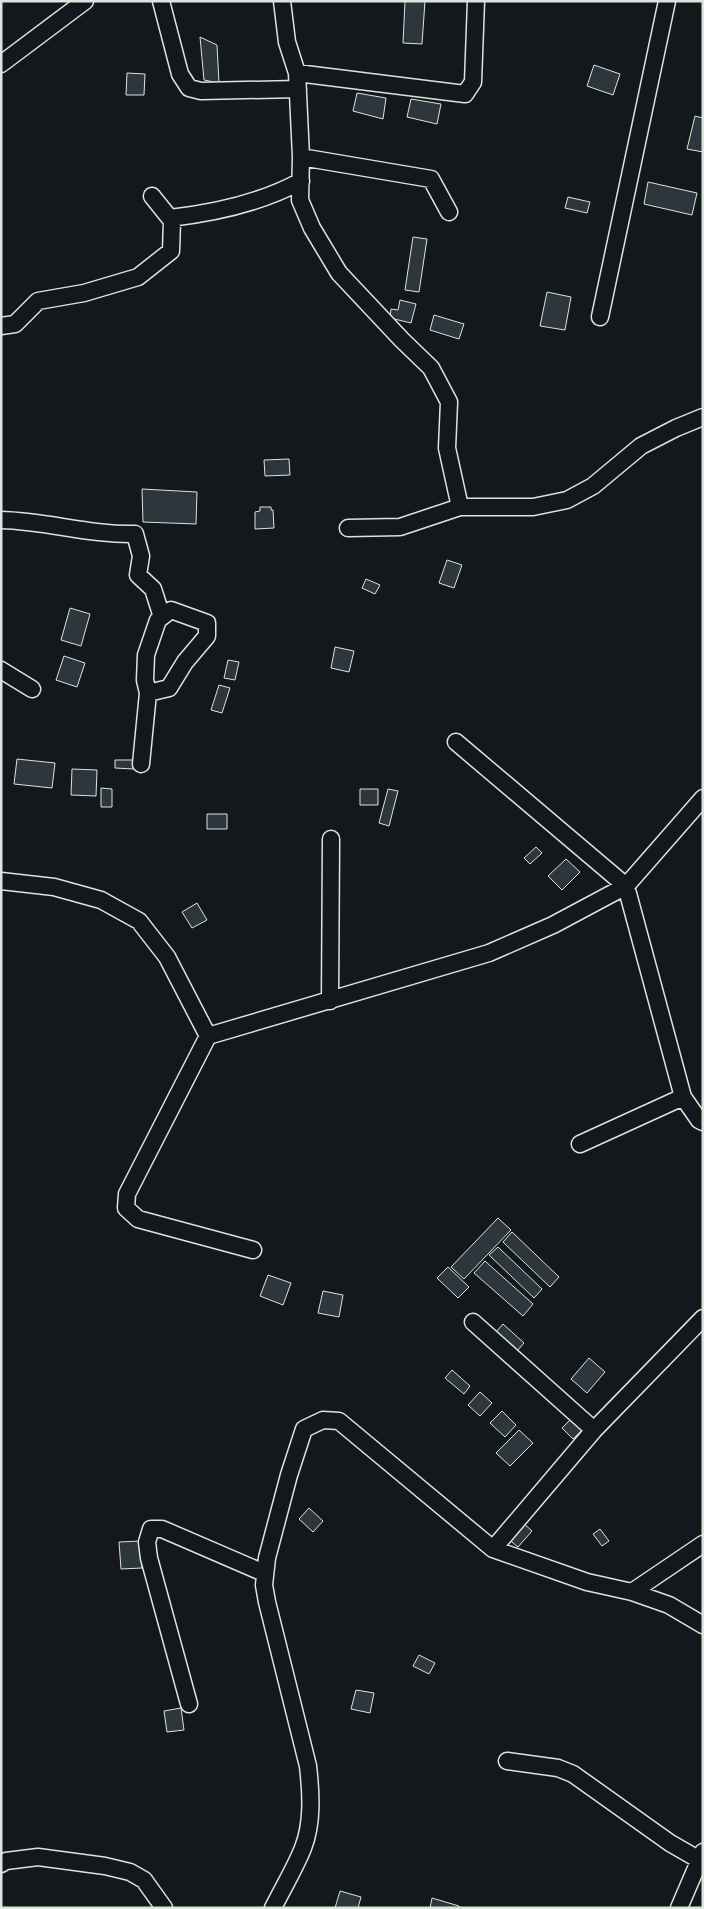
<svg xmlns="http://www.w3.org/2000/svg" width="704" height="1909" viewBox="0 0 704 1909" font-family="Rubik,sans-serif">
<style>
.building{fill:#2c363c;stroke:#d8e6dc}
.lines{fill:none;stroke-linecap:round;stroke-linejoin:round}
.minor-casing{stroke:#d8e6dc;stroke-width:19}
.minor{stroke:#14181c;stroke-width:16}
</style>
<rect width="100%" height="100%" fill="#14181c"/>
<path class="building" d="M405 1H425L422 44 403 43Z
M200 37 217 45 219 83 204 80Z
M594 65 620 74 613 95 587 86Z
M127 73 145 74 144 95H126Z
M357 93 386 98 383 119 353 111Z
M411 99 441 104 437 124 407 117Z
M695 116 703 118V152L687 149Z
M648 182 697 193 692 215 644 204Z
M568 197 590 202 587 213 565 208Z
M413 237 427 239 419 292 405 290Z
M547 292 571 297 565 330 540 326Z
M400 300 416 304 411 323 390 318 391 309 398 310Z
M434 315 464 324 459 339 430 330Z
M289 459 290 475 265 476 264 460Z
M142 489 197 492 196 524 143 522Z
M260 507H271V510H273L274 528 255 529V512L260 511Z
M447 560 462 565 454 588 439 583Z
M366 579 380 585 375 594 362 588Z
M70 608 90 614 81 646 61 640Z
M335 647 354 651 349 672 331 668Z
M64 656 85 663 77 687 56 680Z
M228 660 239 662 235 680 224 678Z
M219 685 230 688 222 713 211 710Z
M17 759 55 763 52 788 14 784Z
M115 760H133V769L115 768Z
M72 769 97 770 96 796 71 795Z
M101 788 112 789V807H101Z
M360 789H378V805H360Z
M388 789 398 791 389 826 379 823Z
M207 814H227V829H207Z
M536 847 542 853 530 864 524 858Z
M566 859 580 872 562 890 548 876Z
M197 903 207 920 192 928 182 912Z
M498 1218 511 1230 464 1279 451 1267Z
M512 1232 559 1277 550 1287 503 1242Z
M498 1247 542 1289 534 1298 489 1255Z
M485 1261 533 1304 523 1316 474 1273Z
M448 1267 469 1287 458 1298 437 1278Z
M268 1275 291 1283 283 1305 260 1296Z
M323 1291 343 1295 339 1317 318 1313Z
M503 1324 524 1343 517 1351 496 1332Z
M589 1358 605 1372 587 1393 571 1379Z
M452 1370 470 1386 464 1394 445 1378Z
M480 1392 492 1403 480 1416 468 1405Z
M502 1411 516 1425 505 1437 490 1423Z
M572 1418 582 1430 573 1439 562 1428Z
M519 1430 533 1443 510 1466 496 1453Z
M309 1508 323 1521 313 1532 299 1519Z
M522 1522 532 1531 518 1547 507 1538Z
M600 1529 609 1541 602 1546 593 1534Z
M140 1541 142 1568 121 1569 119 1542Z
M419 1655 435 1663 429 1674 413 1666Z
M356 1690 374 1693 370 1713 351 1709Z
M181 1708 184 1730 167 1732 164 1711Z
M340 1891 361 1897 358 1908H335Z
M432 1898 459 1906V1908H430Z"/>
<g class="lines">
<g class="minor-casing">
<path id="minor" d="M161 1 180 74 189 88 201 91 298 89
M282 1 287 42 297 73 301 157 300 200 312 228 339 273 402 340 431 368 449 402 447 448 460 507
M1 64 85 1
M297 73 465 94 473 82 476 1
M301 157 431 179 449 212
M170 218C213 213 263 202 301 181
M600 317 667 1
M1 326 15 324 38 301 84 293 138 277 171 251 172 221 152 196
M1 520C47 521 89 535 135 534L141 556 138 575 153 589 162 617
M348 528 400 527 460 507H533L567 500 593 486 641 446 676 428 703 417
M171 610 207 623V636L185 662 169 688 148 693 145 680 146 655 158 620Z
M1 670 32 689
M456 742 626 886 683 1097 699 1120 703 1122
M141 764 148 693
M1 881 54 887 101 900 139 921 167 957 208 1036
M330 1001 331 839
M580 1144 683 1097
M253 1250 138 1219 126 1208 127 1194 208 1036 489 953 553 925 626 886 703 798
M473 1322 594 1430
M493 1549 594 1430 703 1318
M632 1592 703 1544
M189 1704 149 1558 147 1542 151 1529H162L264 1573
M507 1761 558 1768 573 1774 670 1843 703 1862
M1 1864 6 1861 38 1857 105 1866 130 1872 144 1880 164 1908
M273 1908C283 1888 295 1868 303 1848 313 1823 311 1792 308 1766L267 1602 264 1585 267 1558 289 1475 304 1429 323 1420 339 1421 493 1549 587 1582 632 1592 669 1605 703 1625
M679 1908 703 1852"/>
</g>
<use href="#minor" class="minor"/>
</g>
<rect width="704" height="1909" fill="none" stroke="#d8e6dc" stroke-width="5"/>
</svg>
